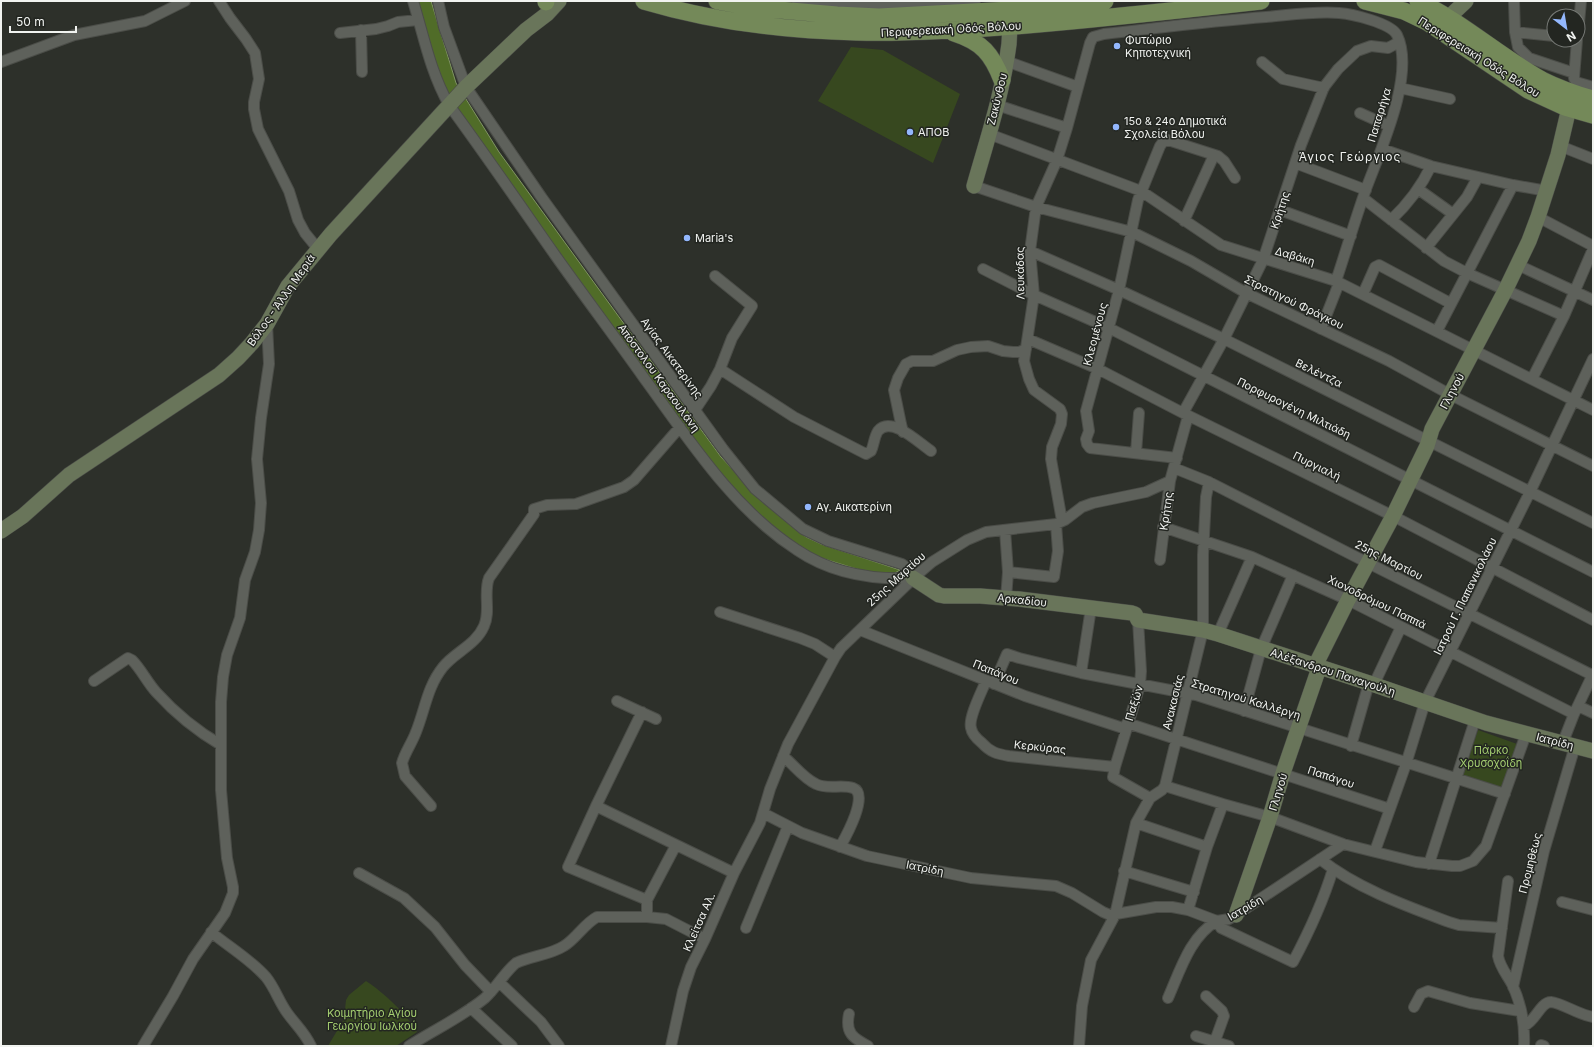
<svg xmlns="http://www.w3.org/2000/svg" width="1594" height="1047" viewBox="0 0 1594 1047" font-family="Inter,sans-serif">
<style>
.green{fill:#37481f}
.water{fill:#506c28;stroke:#809464}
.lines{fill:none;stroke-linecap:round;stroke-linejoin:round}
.street-casing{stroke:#4b4d48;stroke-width:12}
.secondary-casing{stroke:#4b4d48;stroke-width:16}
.primary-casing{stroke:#4b4d48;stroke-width:18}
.street{stroke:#5e615b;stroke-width:10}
.secondary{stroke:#69755a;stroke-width:15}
.primary{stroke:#748959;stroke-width:17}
.poi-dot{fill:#93b7fd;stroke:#232621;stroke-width:1.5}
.labels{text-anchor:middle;stroke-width:3;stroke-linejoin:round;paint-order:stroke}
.street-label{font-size:11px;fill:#f1f3f0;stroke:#232621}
.poi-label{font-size:11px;fill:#f1f3f0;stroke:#232621;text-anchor:start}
.park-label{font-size:11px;fill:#a4ce70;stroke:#232621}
.neighbourhood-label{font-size:12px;letter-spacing:1px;fill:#f1f3f0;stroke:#232621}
</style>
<rect width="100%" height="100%" fill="#2d302a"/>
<path class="green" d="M851 47 883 50 960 94 933 163 818 101Z
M1478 730 1517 744 1501 789 1462 777Z
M366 981C384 993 406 1013 417 1032L396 1046H328L344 1019 346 1000 349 995Z"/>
<path class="water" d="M417 1H431L456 83 499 152 721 457 765 504 806 537 821 544 900 570 886 578 808 554 755 513 699 447 490 158 444 92Z"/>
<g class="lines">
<g class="street-casing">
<path id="street" d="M219 1 230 18 246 39 255 53 259 79 254 102V109L258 129 289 191 298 220 305 233 318 249
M413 1C424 37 430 71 449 105 485 154 520 205 555 255 584 296 615 337 644 378 688 438 733 509 797 550 831 573 873 580 913 578L906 567 902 564 828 541 803 529 755 489 723 449 542 198 466 87 444 27 438 1
M797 1 877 6 975 3
M1514 1 1515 32 1554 36
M361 30 362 72
M1515 32 1518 47 1529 58 1574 73
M340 33 376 29 388 26 398 22 418 20
M1578 34 1581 1
M1577 40 1574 78 1576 82 1593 87
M1006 61 1078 87
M1 62 74 35 145 21 185 1
M1262 62 1283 79 1324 88
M1400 88 1450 99
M997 105 1067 128
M1360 113 1389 126
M989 134 1141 191 1221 245 1336 281 1593 410
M1560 146 1593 159
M1382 149 1431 166 1513 185 1547 191
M1295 163 1366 190
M974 186 1036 207 1132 232 1191 261 1246 293 1389 361 1451 395 1593 466
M1418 189 1453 214
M1363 198 1444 261 1467 273 1564 316
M1280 210 1351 236
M1538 217 1593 246
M1391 220C1408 204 1421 187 1431 166
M1184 221 1214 155
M1426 248 1467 197 1478 177
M1030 251 1119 290 1224 339 1593 523
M1518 265 1593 300
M983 269 1034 295 1109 328 1593 572
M1363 294 1375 267 1379 265 1450 303
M1321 329 1339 283
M1437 331 1513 185
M1028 339 1098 369 1183 413 1393 516 1593 620
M720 369 794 417 866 454 871 451C874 445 874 437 878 431 891 415 919 443 931 451
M1532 379 1564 316 1593 249
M695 410 711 386 720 369 732 338 752 306 715 276
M1183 413 1224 339 1263 260 1301 145 1324 87 1338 69 1357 51 1371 46 1388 48 1399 42
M903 432 901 424 894 390 898 378 906 364 912 361H933L957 350 971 347 988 346 1003 351 1013 352H1019L1026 349
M1136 453 1139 413
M1177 458 1090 448 1087 444 1086 439 1089 431 1086 411 1119 290 1138 200 1160 146 1163 142 1168 140 1218 156 1224 161 1235 178
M1174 468 1209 482 1368 563 1592 675
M1062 521 1051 459 1052 447 1061 424 1062 414 1060 409 1034 390 1029 379 1024 361 1034 295 1030 251 1036 207 1057 160 1067 128 1090 43 1093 37 1104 34C1158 28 1212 21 1266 17 1290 15 1315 11 1339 13 1352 14 1391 23 1397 35 1416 74 1380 151 1366 189 1355 220 1346 251 1336 281
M1163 527 1252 557 1348 600 1574 714
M1005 530 1008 572 1006 599
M1160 560 1170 481 1188 416
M1008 572 1054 577 1058 551 1056 524
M720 612 800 638 815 644 835 657
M860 630 1025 696 1126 729
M1218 634 1252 557
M1081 673 1091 608
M1377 678 1401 627
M94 681 125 660 128 658 132 660C141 669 147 682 156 692 175 713 197 731 221 745
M986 681C982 691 968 718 971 728 972 734 977 739 982 743 990 752 997 754 1009 756L1115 767 1113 777 1150 798
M994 684 1007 654 1019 658 1081 673 1196 695 1505 794
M617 701 656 719
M1578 706 1593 713
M1244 711 1261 649 1293 575
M642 712 596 806 568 867 647 900
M1127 723 1390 809
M1563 742 1574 714 1593 674
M1351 746 1369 683
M783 756C794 765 803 778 816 784 828 790 841 784 853 788 870 794 845 838 840 847
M1115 767 1140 685 1141 671 1138 620
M1165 786 1223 804 1270 817 1343 844
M431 806 405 776 402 763C405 752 412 743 416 732 425 710 427 687 443 667 455 652 476 645 484 626 491 611 483 593 489 578L534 514V509L547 505 576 504 624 487 634 480 680 427
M596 806 734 873
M763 813 802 833 867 856 971 878 1056 886 1072 893 1103 912 1110 915 1156 907H1172L1188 910 1217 921 1229 919 1236 915 1343 844 1416 862 1452 866H1460L1473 861 1486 846 1526 734
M1136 823 1207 847
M1375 851 1406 764 1425 702 1530 492 1593 359
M1320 859C1356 888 1406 906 1449 922L1459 925 1502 928
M1429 864 1475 720
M1124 871 1194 892
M359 873 404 898 435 927 465 965 491 992
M1508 881 1498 956C1500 967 1507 975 1512 984 1521 1003 1525 1026 1524 1046
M1562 902 1593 910
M1188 910 1207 847 1223 804
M647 917V900L676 845
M746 928 788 826
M211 932C229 947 250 959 266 977 275 988 279 1002 288 1014 296 1025 305 1033 311 1046
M500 983 541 1022 559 1046
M1513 987 1544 851 1575 746
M1206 996 1222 1011 1224 1016 1215 1041
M1168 998C1180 971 1190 936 1217 921L1221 928 1293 962C1309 932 1323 902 1333 869
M1414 1007 1421 994 1428 991 1470 1003 1520 1011
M471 1008 512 1046
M849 1014C845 1033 853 1038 868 1046
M1524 1026C1533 1022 1536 1013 1543 1006 1545 1004 1548 1002 1551 1002 1562 1003 1579 1015 1593 1017
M1196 1036 1229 1046
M1541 1045 1544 1046
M143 1046 173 996 193 959 225 913 233 893V887L227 858 221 790V702L223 677 227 655 240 618 245 580 255 552 259 530 261 503 257 459 261 418 269 364 267 324
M409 1046C434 1030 462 1017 485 998 497 987 504 973 516 963 531 956 550 955 564 946 576 939 584 924 597 917H647L666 919 705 939
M671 1046 683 991 691 967 705 939 734 873 760 823 770 789 788 744 835 657 841 648 918 574 932 562 967 540 986 532 1056 524 1065 520 1082 507 1093 503 1146 492 1170 481
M1079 1046 1082 1006 1091 960 1115 915 1136 823 1150 798 1162 790 1165 786 1203 630V555L1206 497 1209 482"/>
</g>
<g class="secondary-casing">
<path id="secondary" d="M1448 18 1466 1
M974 186C987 140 1003 92 1009 44 1010 30 1010 15 1009 1
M1 531 23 516 69 475 219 375 238 358 252 343 267 324 288 286 331 234 466 87 526 30 547 14 559 1
M913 578 939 595 944 596H980L1019 599 1132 613 1135 614 1138 620 1203 630 1218 634 1369 683 1486 723 1593 751
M1315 666 1348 600 1393 516 1427 446 1432 429 1505 291 1529 241 1538 217 1558 155 1569 108
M1236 915 1270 817 1283 773 1319 668"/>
</g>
<g class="primary-casing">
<path id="primary" d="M546 1V2
M644 1C786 43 926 35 1071 21 1134 15 1198 8 1261 1
M717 1 756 8 837 15 879 17 1010 10 1105 1
M1365 1 1404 11 1427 22 1528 90 1565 107 1593 115
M1418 1C1462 22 1499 56 1542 80 1558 88 1575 94 1593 99
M954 33C982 42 992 54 1002 80"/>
</g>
<use href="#street" class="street"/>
<use href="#secondary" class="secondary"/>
<use href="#primary" class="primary"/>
</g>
<g class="poi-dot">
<circle cx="1117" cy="46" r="4"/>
<circle cx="1116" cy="127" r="4"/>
<circle cx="910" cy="132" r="4"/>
<circle cx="687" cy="238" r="4"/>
<circle cx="808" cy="507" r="4"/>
</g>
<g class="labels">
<g class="street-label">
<text transform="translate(951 29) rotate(-3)" y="4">Περιφερειακή Οδός Βόλου</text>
<text transform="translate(1479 57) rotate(32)" y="4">Περιφερειακή Οδός Βόλου</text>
<text transform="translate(997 99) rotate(-76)" y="4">Ζακύνθου</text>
<text transform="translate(1379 115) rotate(-73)" y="4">Παπαρήγα</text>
<text transform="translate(1280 210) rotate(-72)" y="4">Κρήτης</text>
<text transform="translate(1295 256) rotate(16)" y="4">Δαβάκη</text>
<text transform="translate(1020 273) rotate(-91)" y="4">Λευκάδας</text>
<text transform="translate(281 300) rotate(-55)" y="4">Βόλος - Άλλη Μεριά</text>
<text transform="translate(1294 302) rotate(26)" y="4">Στρατηγού Φράγκου</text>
<text transform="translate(1095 334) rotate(-75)" y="4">Κλεομένους</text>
<text transform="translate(672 358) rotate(54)" y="4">Αγίας Αικατερίνης</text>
<text transform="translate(1319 373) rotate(26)" y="4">Βελέντζα</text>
<text transform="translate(659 378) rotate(54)" y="4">Απόστολου Καραουλάνη</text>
<text transform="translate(1452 391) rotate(-62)" y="4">Γληνού</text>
<text transform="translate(1294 408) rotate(26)" y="4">Πορφυρογένη Μιλτιάδη</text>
<text transform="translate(1317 466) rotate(26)" y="4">Πυργιαλή</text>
<text transform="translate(1166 511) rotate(-82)" y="4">Κρήτης</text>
<text transform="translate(1389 560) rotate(27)" y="4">25ης Μαρτίου</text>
<text transform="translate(896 579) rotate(-42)" y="4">25ης Μαρτίου</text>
<text transform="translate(1465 596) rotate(-64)" y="4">Ιατρού Γ. Παπανικολάου</text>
<text transform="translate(1022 600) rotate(6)" y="4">Αρκαδίου</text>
<text transform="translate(1377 602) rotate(26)" y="4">Χιονοδρόμου Παππά</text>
<text transform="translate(996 672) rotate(22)" y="4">Παπάγου</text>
<text transform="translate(1333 672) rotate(18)" y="4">Αλέξανδρου Παναγούλη</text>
<text transform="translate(1246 699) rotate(17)" y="4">Στρατηγού Καλλέργη</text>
<text transform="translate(1173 702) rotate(-76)" y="4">Ανακασιάς</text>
<text transform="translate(1134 703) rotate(-73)" y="4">Παξών</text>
<text transform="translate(1555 741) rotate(14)" y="4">Ιατρίδη</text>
<text transform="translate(1040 747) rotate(6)" y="4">Κερκύρας</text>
<text transform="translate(1331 777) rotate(18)" y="4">Παπάγου</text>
<text transform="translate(1278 792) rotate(-73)" y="4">Γληνού</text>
<text transform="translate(1530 863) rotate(-76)" y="4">Προμηθέως</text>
<text transform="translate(925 868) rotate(11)" y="4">Ιατρίδη</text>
<text transform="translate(1245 908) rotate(-30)" y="4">Ιατρίδη</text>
<text transform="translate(699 922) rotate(-66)" y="4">Κλείτσα Αλ.</text>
</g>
<g class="poi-label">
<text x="1125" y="44">Φυτώριο<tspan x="1125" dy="13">Κηποτεχνική</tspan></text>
<text x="1124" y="125">15ο &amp; 24ο Δημοτικά<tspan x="1124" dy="13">Σχολεία Βόλου</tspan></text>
<text x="918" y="136">ΑΠΟΒ</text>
<text x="695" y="242">Maria's</text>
<text x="816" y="511">Αγ. Αικατερίνη</text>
</g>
<g class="park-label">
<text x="1491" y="754">Πάρκο<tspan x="1491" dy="13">Χρυσοχοΐδη</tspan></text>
<text x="372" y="1017">Κοιμητήριο Αγίου<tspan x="372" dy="13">Γεωργίου Ιωλκού</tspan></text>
</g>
<g class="neighbourhood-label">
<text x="1350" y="161">Άγιος Γεώργιος</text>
</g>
</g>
<rect width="1594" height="1047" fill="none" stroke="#f1f3f0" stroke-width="4"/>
<g transform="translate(1566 28) rotate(149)"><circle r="19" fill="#232621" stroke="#757874"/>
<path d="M0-3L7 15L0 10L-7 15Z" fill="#93b7fd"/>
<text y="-6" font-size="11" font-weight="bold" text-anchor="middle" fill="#f1f3f0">N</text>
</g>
<path d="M10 26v6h66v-6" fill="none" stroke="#f1f3f0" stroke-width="2"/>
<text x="16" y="26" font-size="12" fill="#f1f3f0" stroke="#232621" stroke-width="3" paint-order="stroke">50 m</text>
</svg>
